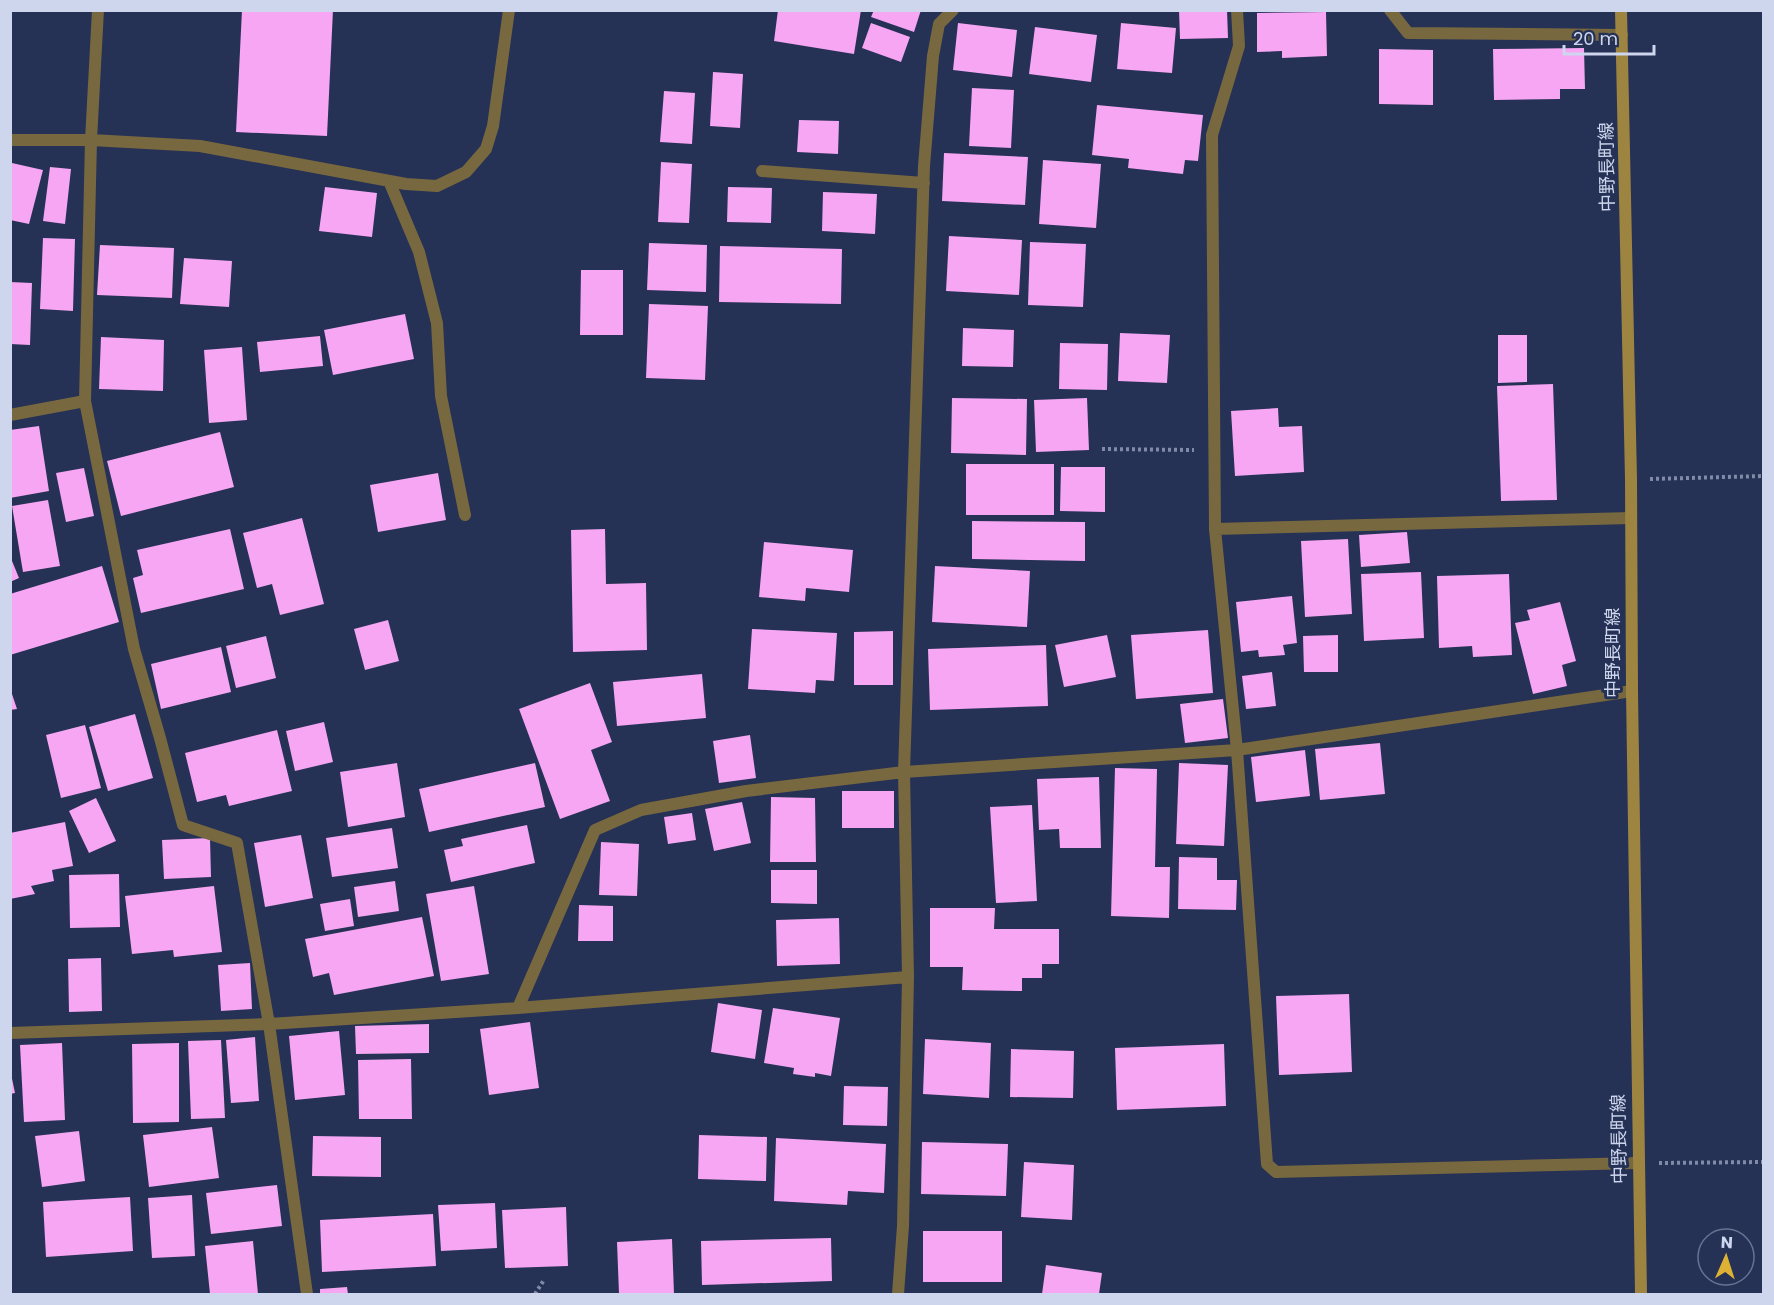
<svg xmlns="http://www.w3.org/2000/svg" width="1774" height="1305" viewBox="0 0 1774 1305" font-family="Poppins,'Noto Sans JP',sans-serif">
<style>
.building{fill:#f6a6f2}
.lines{fill:none;stroke-linecap:round;stroke-linejoin:round}
.path{stroke:#818ba8;stroke-width:4;stroke-dasharray:3 3;stroke-linecap:butt}
.service{stroke:#78683f;stroke-width:12}
.secondary{stroke:#9e8441;stroke-width:12}
.labels{text-anchor:middle;stroke-width:6;stroke-linejoin:round;paint-order:stroke}
.street-label{font-size:18px;fill:#cdd6ed;stroke:#253155}
</style>
<rect width="100%" height="100%" fill="#253155"/>
<path class="building" d="M242 10H333L327 136 236 132Z
M778 10H861L854 54 774 41Z
M874 10H921L914 32 871 17Z
M1179 10H1227L1228 38 1180 39Z
M1326 12 1327 56 1282 58V51L1257 52V13Z
M871 23 910 37 901 62 862 48Z
M958 23 1017 30 1012 77 953 70Z
M1121 23 1176 28 1172 73 1117 69Z
M1035 27 1097 35 1091 82 1029 74Z
M1584 48 1585 89H1560V99L1494 100 1493 49Z
M1379 49 1433 50V105L1379 104Z
M713 72 743 74 740 128 710 126Z
M972 88 1014 90 1011 148 969 146Z
M664 91 695 93 692 144 660 142Z
M1097 105 1203 115 1198 161 1185 160 1183 174 1128 168 1129 159 1092 155Z
M799 120 839 121 838 154 797 152Z
M944 153 1028 157 1025 205 942 201Z
M1043 160 1101 164 1096 228 1039 224Z
M661 162 692 164 689 223 658 222Z
M12 163 43 170 29 224 10 220Z
M50 167 71 169 65 224 43 221Z
M325 187 377 193 372 237 319 231Z
M728 187 772 188 771 223 727 222Z
M823 192 877 194 875 234 822 231Z
M949 236 1022 240 1019 295 946 291Z
M43 238 75 239 73 311 40 309Z
M1030 242 1086 244 1083 307 1028 305Z
M649 243 707 245 706 292 647 290Z
M100 245 174 248 172 298 97 295Z
M720 246 842 249 841 304 719 302Z
M184 258 232 261 229 307 180 304Z
M581 270H623V335H580Z
M10 282 32 283 30 345 10 344Z
M649 304 708 306 705 380 646 378Z
M405 314 414 359 333 375 324 330Z
M963 328 1014 330 1013 367 962 366Z
M1120 333 1170 335 1167 383 1118 381Z
M1498 335H1527V382L1498 383Z
M320 336 323 366 260 372 257 342Z
M101 337 164 340 163 391 99 389Z
M1060 343 1108 344 1107 390 1059 389Z
M242 347 247 420 209 423 204 350Z
M1553 384 1557 500 1501 501 1497 386Z
M952 398 1027 399 1026 455 951 453Z
M1087 398 1089 450 1036 452 1034 400Z
M1278 408 1279 427 1302 426 1304 472 1235 476 1231 411Z
M39 426 49 491 10 498V430Z
M220 432 234 487 121 516 107 461Z
M966 464H1054V515H966Z
M1061 467H1105V512L1060 511Z
M84 468 94 516 66 522 56 473Z
M438 473 446 520 378 532 370 485Z
M48 500 60 566 23 572 12 506Z
M302 518 324 604 280 615 272 584 257 588 243 533Z
M972 521 1085 522V561L972 559Z
M230 529 244 589 141 613 133 578 143 575 137 550Z
M605 529 606 584 646 583 647 650 573 652 571 530Z
M1407 532 1410 563 1361 567 1359 535Z
M1348 539 1352 614 1305 617 1301 541Z
M764 542 853 550 849 592 806 588 805 601 759 597Z
M10 556 19 578 10 582Z
M102 566 119 622 10 655V594Z
M935 566 1030 571 1027 627 932 622Z
M1421 572 1424 638 1364 641 1361 574Z
M1509 574 1512 655 1473 657 1472 646 1439 648 1437 576Z
M1292 596 1297 643 1283 645 1285 655 1259 657 1258 650 1241 652 1236 602Z
M1560 602 1576 661 1562 665 1567 686 1533 694 1515 623 1530 620 1527 610Z
M388 620 399 661 365 670 354 629Z
M752 629 837 633 834 681 816 680 815 693 748 689Z
M1208 630 1213 693 1136 699 1131 635Z
M893 631V685H854V632Z
M1107 635 1116 677 1064 687 1055 645Z
M1338 635V672H1304L1303 636Z
M266 636 276 678 236 688 226 646Z
M1046 645 1048 706 930 710 928 649Z
M221 647 231 692 161 709 151 664Z
M1272 672 1276 706 1246 709 1242 676Z
M702 674 706 718 617 726 613 682Z
M590 683 612 742 591 750 610 801 560 819 519 709Z
M10 688 17 709 10 710Z
M1223 699 1228 738 1185 743 1180 704Z
M135 714 153 778 108 791 89 727Z
M324 722 333 762 295 771 286 731Z
M85 725 101 788 61 798 46 735Z
M277 730 292 791 229 806 226 795 197 802 185 753Z
M750 735 756 778 719 783 713 741Z
M1380 743 1385 794 1320 800 1315 749Z
M1305 750 1310 796 1256 802 1251 757Z
M397 763 405 817 348 827 340 772Z
M535 763 545 807 429 832 419 789Z
M1179 763 1228 765 1224 846 1176 844Z
M1115 768 1157 769 1155 867H1170L1169 918 1111 916Z
M1099 777 1101 848H1060L1059 829 1039 830 1037 779Z
M842 791H894V828H842Z
M771 797 815 798 816 862H770Z
M96 798 116 841 89 853 69 811Z
M742 802 751 843 714 851 705 809Z
M1032 805 1037 901 996 903 990 807Z
M692 813 696 840 668 844 664 817Z
M65 822 73 866 52 870 54 881 31 886 35 894 10 899V833Z
M527 825 535 863 451 882 444 850 463 846 461 839Z
M392 828 398 868 332 877 326 838Z
M301 835 313 898 265 907 254 843Z
M210 838 211 877 164 879 162 840Z
M601 842 639 844 637 896 599 895Z
M1179 857 1217 858V880H1237L1236 910 1178 909Z
M771 870H817V904L771 903Z
M119 874 120 927 70 928 69 875Z
M395 881 399 911 358 917 354 887Z
M214 886 222 952 174 957 173 950 132 954 125 896Z
M474 886 489 974 441 981 426 894Z
M350 899 354 926 325 931 320 904Z
M579 905 613 906V941H578Z
M930 908H995L994 929H1059V964H1042V978H1022V991L962 990 963 967H930Z
M422 917 434 976 334 995 329 973 313 977 305 939Z
M839 918 840 964 777 966 776 920Z
M101 958 102 1011 69 1012 68 959Z
M250 963 252 1009 221 1011 218 965Z
M1349 994 1352 1072 1279 1075 1276 996Z
M718 1003 762 1010 755 1059 711 1052Z
M773 1008 840 1018 831 1076 815 1073V1077L793 1074 794 1068 764 1063Z
M530 1022 539 1088 489 1095 480 1029Z
M429 1024V1053L356 1054 355 1026Z
M339 1031 345 1095 295 1100 289 1036Z
M255 1037 259 1101 231 1103 226 1040Z
M925 1039 991 1043 989 1098 923 1094Z
M221 1040 225 1118 191 1119 188 1041Z
M62 1043 65 1120 24 1122 20 1045Z
M179 1043V1122L133 1123 132 1044Z
M1224 1044 1226 1106 1117 1110 1115 1048Z
M1011 1049 1074 1051 1073 1098 1010 1097Z
M411 1059 412 1119H359L358 1060Z
M10 1069 15 1093 10 1094Z
M844 1086 888 1087 887 1126 843 1125Z
M212 1127 219 1178 149 1187 143 1135Z
M79 1131 85 1181 42 1187 35 1136Z
M699 1135 767 1137 766 1181 698 1179Z
M313 1136 381 1137V1177L312 1176Z
M776 1138 886 1144 884 1193 848 1191 847 1205 774 1201Z
M922 1142 1008 1144 1006 1196 921 1194Z
M1024 1162 1074 1165 1072 1220 1021 1217Z
M277 1185 282 1226 211 1234 206 1193Z
M192 1195 195 1256 152 1258 148 1198Z
M130 1197 133 1251 46 1257 43 1202Z
M495 1203 497 1248 441 1251 438 1205Z
M566 1207 568 1266 505 1268 502 1210Z
M433 1214 436 1266 322 1272 320 1220Z
M923 1231H1002V1282H923Z
M831 1238 832 1281 702 1285 701 1241Z
M672 1239 674 1294H619L617 1242Z
M253 1241 258 1294H210L205 1246Z
M1046 1265 1102 1273 1099 1294H1042Z
M347 1287 348 1294H320V1289Z"/>
<g class="lines">
<path class="path" d="M1102 449 1194 450
M1650 479 1764 476
M1659 1163 1764 1162
M535 1294 544 1280"/>
<path class="service" d="M98 10 91 140 85 401 134 649 160 738 183 825 237 843 269 1024 307 1294
M1237 10 1239 46 1212 135 1215 529 1237 750 1267 1164 1276 1172 1637 1163
M1390 10 1408 33 1622 35
M10 140H91L200 146 406 184 437 186 466 172 486 149 493 126 509 10
M762 171 924 183
M389 181 419 252 437 323 441 396 465 515
M10 415 85 401
M1215 529 1631 518
M518 1008 595 830 641 810 746 791 904 772 1237 750 1632 691
M10 1033 269 1024 518 1008 908 977
M898 1294 903 1226 908 977 904 772 924 166 933 56 939 24 953 10"/>
<path class="secondary" d="M1621 10 1631 479 1632 691 1641 1294"/>
</g>
<g class="labels">
<g class="street-label">
<text transform="translate(1607 167) rotate(-91)" y="6">中野長町線</text>
<text transform="translate(1613 653) rotate(-90)" y="6">中野長町線</text>
<text transform="translate(1619 1139) rotate(-91)" y="6">中野長町線</text>
</g>
</g>
<rect width="1774" height="1305" fill="none" stroke="#cdd6ed" stroke-width="24"/>
<g transform="translate(1726 1257) rotate(3)"><circle r="28" fill="#253155" stroke="#687392" stroke-width="1.5"/>
<path d="M0-4.5L10 22L0 15L-10 22Z" fill="#ddb133"/>
<text y="-9" font-size="16" font-weight="bold" text-anchor="middle" fill="#cdd6ed">N</text>
</g>
<path d="M1564 45v9h90v-9" fill="none" stroke="#cdd6ed" stroke-width="3"/>
<text x="1573" y="45" font-size="18" fill="#cdd6ed" stroke="#253155" stroke-width="4.5" paint-order="stroke">20 m</text>
</svg>
